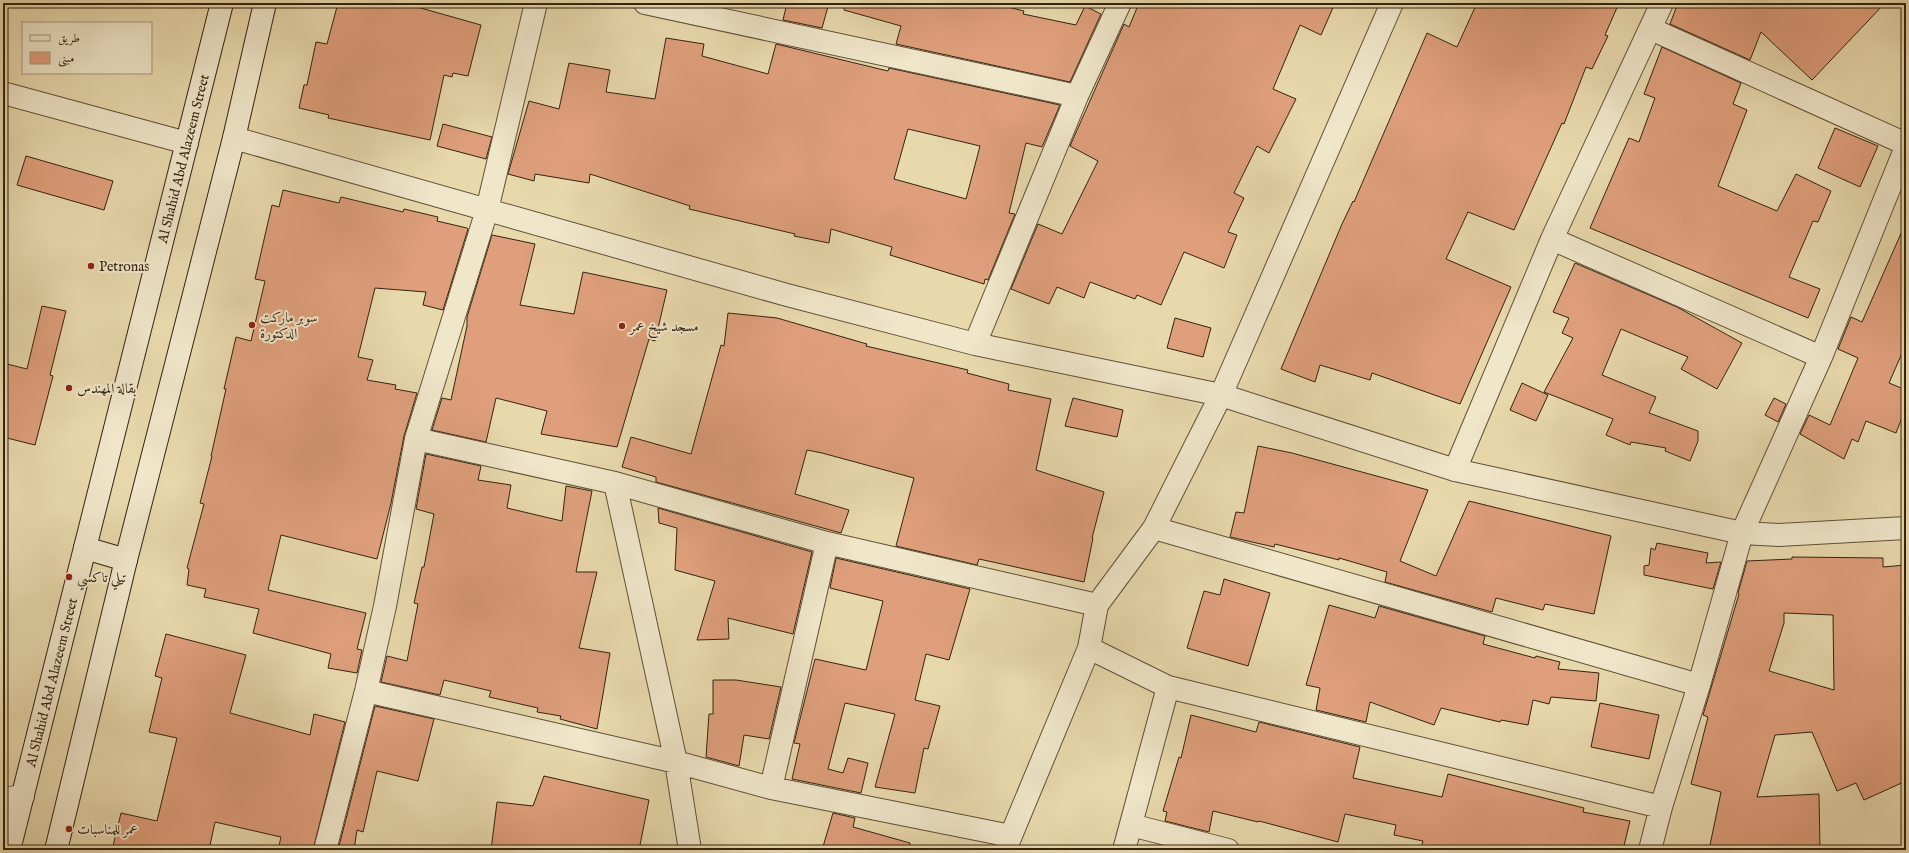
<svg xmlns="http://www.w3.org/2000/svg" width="1909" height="853" viewBox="0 0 1909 853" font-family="'IM FELL English',Amiri,serif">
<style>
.building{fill:#df9f7c;stroke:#33230f;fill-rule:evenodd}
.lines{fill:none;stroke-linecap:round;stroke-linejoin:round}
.minor-casing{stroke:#605036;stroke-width:24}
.secondary-casing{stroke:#33230f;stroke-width:24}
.minor{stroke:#f0e6ca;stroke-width:22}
.secondary{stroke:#f0e6ca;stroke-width:22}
.poi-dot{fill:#8f2418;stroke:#f0e6ca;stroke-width:1.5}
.labels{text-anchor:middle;stroke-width:4;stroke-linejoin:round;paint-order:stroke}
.street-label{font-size:14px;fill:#33230f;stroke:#f0e6ca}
.poi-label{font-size:14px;fill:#33230f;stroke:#f0e6ca;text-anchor:start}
</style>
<rect width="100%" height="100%" fill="#e8d9ad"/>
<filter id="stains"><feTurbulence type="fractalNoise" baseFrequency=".005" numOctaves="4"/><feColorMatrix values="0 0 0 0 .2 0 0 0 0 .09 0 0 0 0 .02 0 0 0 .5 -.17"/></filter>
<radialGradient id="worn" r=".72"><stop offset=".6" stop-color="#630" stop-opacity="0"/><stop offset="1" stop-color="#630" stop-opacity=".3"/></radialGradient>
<path class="building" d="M338 3H403L481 25 468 76 453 73 452 77 444 75 430 140 328 118 329 115 299 108 304 85H307L316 42 327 44Z
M787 3H829L822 28 783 20Z
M845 3H1005L1004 6 1024 11 1023 14 1076 25 1085 6 1101 14 1070 82 896 44 901 26 844 10Z
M1139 3H1335L1321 35 1300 25 1273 89 1296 99 1269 153 1257 146 1234 193 1244 198 1228 232 1237 235 1224 268 1184 252 1161 305 1137 295 1135 299 1090 282 1084 298 1057 287 1049 304 1011 289 1038 224 1062 234 1098 161 1070 146 1124 24 1129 27Z
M1477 3H1619L1605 35 1608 36 1592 69 1586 67 1564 124 1562 123 1514 230 1468 212 1446 259 1511 287 1460 404 1372 373 1370 380 1320 365 1315 382 1281 369 1342 224 1353 201 1354 202 1427 33 1457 47Z
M1678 3H1885L1812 80 1761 32 1750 60 1670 24Z
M666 38 704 44 702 56 768 74 776 44 888 71 889 68 1060 105 1042 147 1026 143 1009 213 1015 214 988 280 985 279 984 284 890 255 892 247 831 229 829 243 794 236 795 234 689 209 690 206 590 174 589 183 535 174 534 181 508 174 529 101 559 109 569 63 610 70 606 92 655 99ZM908 129 980 146 966 199 894 179Z
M1662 47 1741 83 1733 104 1747 110 1718 186 1777 211 1796 174 1831 191 1818 222 1813 221 1789 277 1820 289 1808 318 1590 228 1629 138 1639 142 1655 98 1644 94Z
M443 124 492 137 486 159 437 146Z
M1835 128 1878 146 1860 187 1818 168Z
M26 156 113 181 104 210 17 185Z
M283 190 339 203 341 197 403 212 404 209 438 217 437 221 467 228 468 229 443 310 423 305 426 292 375 288 358 357 373 360 367 380 396 385 395 389 417 393 404 436 391 503 377 559 281 535 268 590 366 613 357 649 362 650 357 673 328 668 331 654 253 633 259 609 204 597 206 589 187 585 189 569 187 568 204 504 200 503 212 456H211L226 389H224L236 337 251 341 265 281 255 279 272 205 279 207Z
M1906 222V344L1889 383 1906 390V407L1896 433 1866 421 1858 442 1852 439 1844 459 1800 434 1809 415 1830 425 1858 358 1838 349 1851 317 1862 322Z
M492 235 535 244 520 305 574 314 583 272 667 290 655 341 649 339 617 447 541 434 547 411 496 398 486 442 432 430 442 398 451 400 467 326V317Z
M1575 263 1677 307 1742 343 1717 389 1681 369 1688 357 1621 329 1602 375 1656 397 1649 413 1698 431V441L1690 461 1665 451 1666 448 1631 442 1630 445 1606 435 1613 419 1544 392 1573 338 1562 333 1569 318 1553 312Z
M42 306 66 311 50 375 53 376 35 445 3 437V363L27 369Z
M728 313 777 318 867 344 866 346 968 370 967 373 1009 384 1008 390 1051 399 1036 470 1104 492 1092 538H1093L1084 582 979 559 977 565 896 546 914 478 822 453 807 450 795 494 849 510 841 533 656 482V477L622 467 631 437 691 454 721 345 724 346Z
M1175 318 1211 328 1203 357 1167 348Z
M1522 383 1548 395 1536 421 1510 410Z
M1073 398 1123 410 1117 437 1065 426Z
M1774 398 1786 404 1778 422 1765 415Z
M1258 446 1292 453 1428 490 1400 561 1436 576 1469 501 1611 536 1594 614 1545 604 1543 610 1496 598 1492 612 1385 582 1387 572 1339 558V560L1275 544 1274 547 1230 537 1236 512 1244 513Z
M426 454 481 466 478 480 511 485 507 508 562 521 566 486 592 491 576 572H597L579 648 610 653 597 729 560 719 561 716 537 712 538 708 489 697 491 691 444 680 440 695 381 682 387 656 407 661 418 604 414 603 422 567H424L434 514 416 509Z
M658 508 812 552 793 634 728 618 729 639 697 640 715 581 675 570 677 528 659 523Z
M1657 543 1708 553 1706 563 1721 562 1713 589 1644 575V566L1649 565 1651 548 1655 550Z
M1792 557 1883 558V567L1906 565V781L1864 800 1856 783 1837 791 1812 732 1775 735 1757 797 1819 794 1820 850H1709L1721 792 1691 784 1708 717 1703 715 1739 594 1738 593 1747 561 1792 559ZM1784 613 1833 615 1834 690 1769 671 1784 623Z
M836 558 970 589 949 660 926 654 915 700 940 706 928 749 924 748 915 793 875 787 895 714 845 703 828 769 843 773 848 758 868 763 861 793 792 779 800 744 794 743 815 659 866 670 883 601 830 588Z
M1224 579 1270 593 1248 666 1187 648 1204 591 1220 595Z
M1329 605 1375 618 1379 606 1485 636 1483 644 1535 658 1536 656 1560 662 1558 669 1599 673 1596 701 1551 697 1549 704 1533 700 1528 725 1501 720 1500 722 1441 708 1434 725 1370 702 1366 722 1316 710 1320 688 1306 685Z
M166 634 246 655 230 713 310 735 314 714 345 722 313 850H278L281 837 215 822 209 850H112L121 813 157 821 177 738 149 732 162 678 155 676Z
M713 680H736L781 687 769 739 744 735 739 766 706 757 709 714H713Z
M1600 703 1659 715 1649 759 1591 747Z
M375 706 434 719 418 781 377 771 363 832 357 830 354 850H338Z
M1191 715 1256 732 1259 722 1360 747 1353 778 1442 797 1448 774 1584 808 1583 812 1630 821 1623 850H1420L1423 841 1394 835 1396 825 1345 814 1338 842 1259 821 1258 822 1213 811 1209 832 1165 821 1167 812 1163 811 1179 757 1181 758Z
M544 776 649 800 639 850H491L497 802 533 806Z
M833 813 855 818 853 827 910 843 909 850H822Z
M1159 845 1178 850H1157Z"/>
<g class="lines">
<g class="minor-casing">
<path id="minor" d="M645 3 1077 96
M1651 29 1906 144
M3 93 187 143
M234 138 787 295 975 344 1221 395 1455 470 1742 533 1779 535 1906 528
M1552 239 1821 357
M975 344 1077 96 1120 3
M416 439 615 483 827 543 1097 605
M1455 470 1552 239 1662 3
M615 483 676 762 690 850
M1154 528 1699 685
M1089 648 1168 687 1661 807
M366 691 676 762 771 788 1011 836
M771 788 827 543
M3 799 23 796
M1131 825 1228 850
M325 850 366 691 385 606 416 439 487 210 536 3
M1005 850 1089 648 1097 605 1154 528 1221 395 1392 3
M1124 850 1168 687
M1650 850 1661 807 1699 685 1742 533 1821 357 1906 147"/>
</g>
<g class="secondary-casing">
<g id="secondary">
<path d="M85 548 126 560"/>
<path id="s1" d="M9 850 222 3"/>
<path d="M56 850 126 560 234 138 265 3"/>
</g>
</g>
<use href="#minor" class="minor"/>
<use href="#secondary" class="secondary"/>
</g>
<g class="poi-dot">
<circle cx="91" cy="266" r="4"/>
<circle cx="252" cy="325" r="4"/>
<circle cx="622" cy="326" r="4"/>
<circle cx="69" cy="388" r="4"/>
<circle cx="69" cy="577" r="4"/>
<circle cx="69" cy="829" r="4"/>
</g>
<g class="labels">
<g class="street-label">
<text dy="5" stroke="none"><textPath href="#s1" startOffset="713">Al Shahid Abd Alazeem Street</textPath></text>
<text dy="5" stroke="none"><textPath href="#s1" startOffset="173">Al Shahid Abd Alazeem Street</textPath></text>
</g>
<g class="poi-label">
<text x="99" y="271">Petronas</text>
<text x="260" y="322">سوبر ماركت<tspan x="260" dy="16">الدكتورة</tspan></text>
<text x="630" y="331">مسجد شيخ عمر</text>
<text x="77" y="393">بقالة المهندس</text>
<text x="77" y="582">تيلي تاكسي</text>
<text x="77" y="834">عمر للمناسبات</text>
</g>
</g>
<rect width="1909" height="853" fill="none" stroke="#e8d9ad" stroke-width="16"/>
<rect x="4" y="4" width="1901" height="845" fill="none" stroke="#33230f" stroke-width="2"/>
<rect x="8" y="8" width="1893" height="837" fill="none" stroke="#33230f"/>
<rect x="22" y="22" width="130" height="52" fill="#f0e6ca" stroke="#a4987f"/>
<rect x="30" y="35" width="20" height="6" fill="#f0e6ca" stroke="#a4987f"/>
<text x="58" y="42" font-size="12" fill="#33230f">طريق</text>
<rect x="30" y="52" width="20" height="12" fill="#df9f7c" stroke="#a4987f"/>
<text x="58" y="62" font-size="12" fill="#33230f">مبنى</text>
<rect width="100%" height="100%" filter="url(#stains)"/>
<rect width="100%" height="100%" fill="url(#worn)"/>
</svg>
